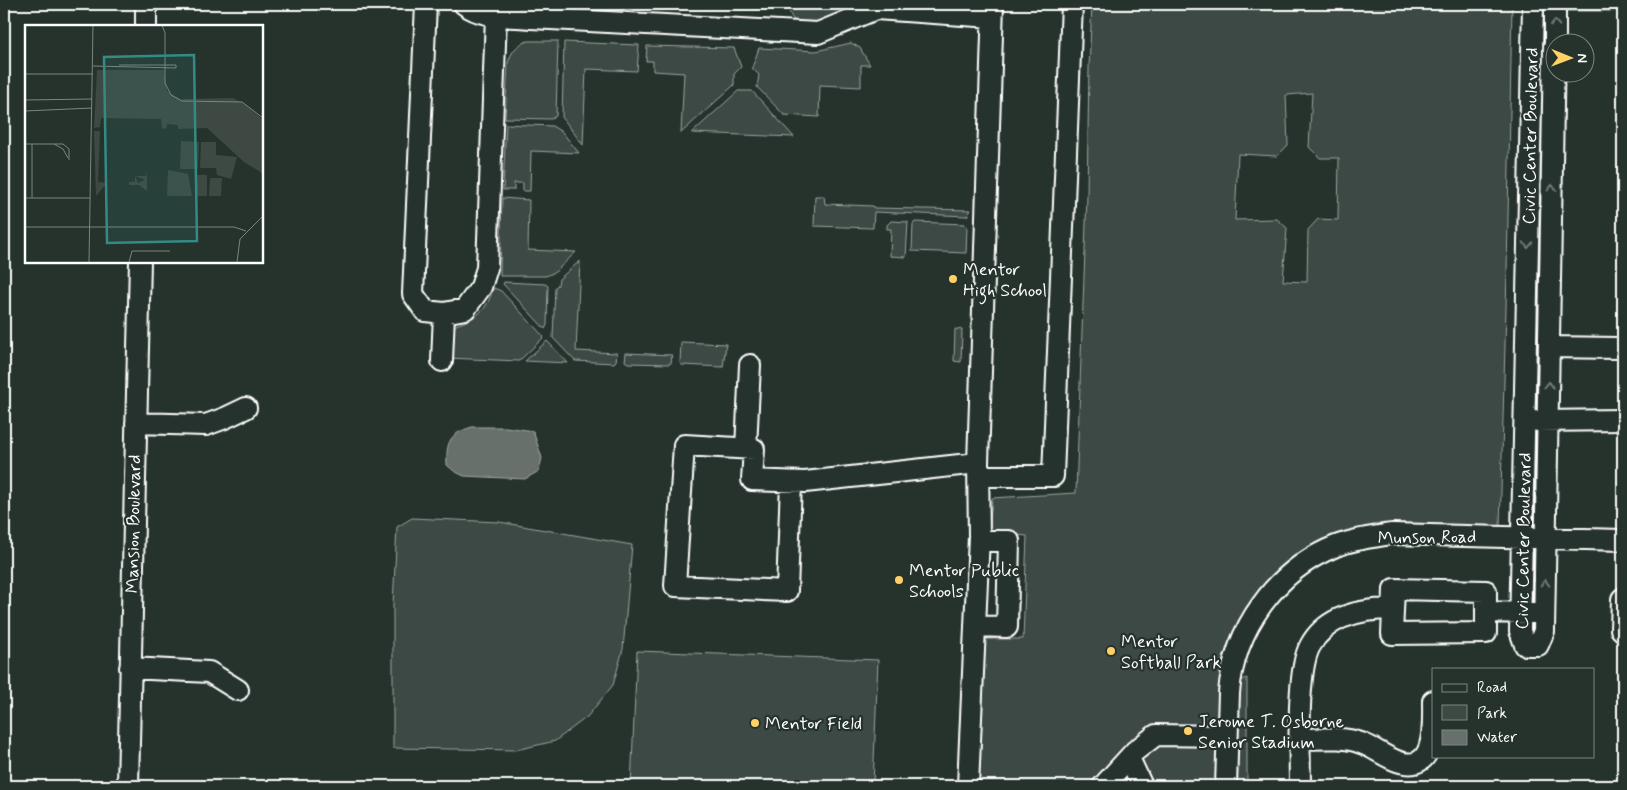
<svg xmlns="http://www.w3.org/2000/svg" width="1627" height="790" viewBox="0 0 1627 790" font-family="Mynerve,sans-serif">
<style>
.green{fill:#3e4944;stroke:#9ea4a2;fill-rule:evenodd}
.water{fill:#67706c;stroke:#a4a9a7}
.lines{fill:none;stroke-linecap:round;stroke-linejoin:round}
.minor-casing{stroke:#fff;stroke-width:24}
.minor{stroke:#26332d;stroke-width:20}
.oneway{stroke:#727a76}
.poi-dot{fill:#ffd166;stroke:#26332d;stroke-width:2}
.labels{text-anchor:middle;stroke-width:4.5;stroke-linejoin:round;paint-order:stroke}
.street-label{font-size:18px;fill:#fff;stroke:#26332d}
.poi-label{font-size:18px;fill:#fff;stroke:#26332d;text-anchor:start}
.inset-road{fill:none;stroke:#7d8581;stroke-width:1}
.view{fill:#338b84;fill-opacity:0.15;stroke:#338b84;stroke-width:2.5}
.inset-edge{fill:none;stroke:#fff;stroke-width:2.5}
</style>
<rect width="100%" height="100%" fill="#26332d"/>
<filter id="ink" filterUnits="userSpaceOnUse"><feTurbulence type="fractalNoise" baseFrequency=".02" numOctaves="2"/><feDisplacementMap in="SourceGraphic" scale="10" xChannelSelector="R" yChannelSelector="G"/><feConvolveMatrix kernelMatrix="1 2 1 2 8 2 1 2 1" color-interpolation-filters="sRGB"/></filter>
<g filter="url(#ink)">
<path class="green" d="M789 4H862C846 12 787 44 789 4Z
M1092 4H1512L1507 271 1500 528 1384 523 1345 533 1315 545 1284 566 1251 604 1222 689 1247 678V786H979L985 639H1023L1027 536 989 532 992 498 1076 493 1087 196 1089 68ZM1312 93 1309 147 1320 158H1339L1338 220 1318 219 1308 230 1307 282 1283 281 1287 228 1277 219 1235 220 1238 154 1277 156 1288 145 1286 95Z
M1561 4H1623V11H1561Z
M528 41H558L556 116 551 119 505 118 508 63C511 52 517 44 528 41Z
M564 42 639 45 637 71 586 69 583 145 562 117Z
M851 43 860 48 870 65H861V87L820 85 819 117 784 115 757 87 759 75 752 68 759 48 816 51Z
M647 46 734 48 741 67 734 74V85L681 133 684 73 653 71V61H646Z
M738 91H752L794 137 692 133Z
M506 124 552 126 562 132 579 153 531 151 530 191H523V183H514V190H503Z
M815 196H824L825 204 873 206 874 208 971 210 967 216 874 212 873 228 814 226Z
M502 198 529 200 528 250 576 252 555 272 546 276H500Z
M891 221 908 222 906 257 890 256 891 229H887V225Z
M915 222 965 224 967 226 966 253 912 251 913 224Z
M580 261 576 351 617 353 616 361 614 363 575 361 553 338 555 287 558 285 559 279Z
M504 282 545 284 548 286 547 325 545 329 503 284Z
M494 288 501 291 544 337 519 361 447 358 453 326C466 322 480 316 487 304 490 299 491 293 494 288Z
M955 329 962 330 961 362 954 361Z
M547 341 548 342 568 363 525 361Z
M681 342 726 344 723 367 682 365 680 363Z
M626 353 672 355 671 363 669 364 628 363 625 361Z
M412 518 499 522 632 545 623 649 613 685 587 717 555 741 516 750 393 748V604L397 527Z
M637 651 878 660 873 786H631Z
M399 783 580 786H399Z"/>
<path class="water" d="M472 427H506L533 431 542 458 539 471 525 479 464 476 454 471 447 465C446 442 449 434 472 427Z"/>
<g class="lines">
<g class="minor-casing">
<path id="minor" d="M426 4 413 294 425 311 444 313 465 309 481 287 487 268 496 15
M464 4C482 18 508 16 531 18L818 33 876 9 992 17
M1533 4 1520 631 1525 645H1538L1544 631 1554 46
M146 26V4
M1555 42V4
M1550 347 1618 348
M442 361 444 313
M1537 421 1623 420
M136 423 206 425 225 418 246 408
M746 448 750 365
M979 476H1053L1072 4
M791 482 787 591 675 586 684 445 754 449 752 480 805 482 978 463
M1394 589 1486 591V633L1392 634Z
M1623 598 1622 599 1621 629 1623 631
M1486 612 1534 613
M975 626 1007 627 1009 541H979
M130 668 209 672 238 690
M1300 739C1320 739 1343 736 1361 743 1375 748 1386 758 1400 762 1437 773 1433 723 1433 701
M1129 758 1142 786
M128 786 140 261
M968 786 979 536 978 463 993 4
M1103 786 1135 751 1156 735 1227 736
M1226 786 1229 693C1234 629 1276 570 1336 546 1354 539 1373 537 1392 534L1623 540
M1300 786C1300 755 1296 671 1310 646 1326 616 1362 609 1393 609"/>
</g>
<use href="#minor" class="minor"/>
</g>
<defs><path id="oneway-chevron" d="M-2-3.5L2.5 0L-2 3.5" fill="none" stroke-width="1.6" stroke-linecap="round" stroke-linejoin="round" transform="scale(1.25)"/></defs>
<g class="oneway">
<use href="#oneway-chevron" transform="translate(1555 23) rotate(-89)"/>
<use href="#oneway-chevron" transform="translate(1552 188) rotate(-89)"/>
<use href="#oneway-chevron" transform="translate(1528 245) rotate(91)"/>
<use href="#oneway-chevron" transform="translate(1549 385) rotate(-89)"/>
<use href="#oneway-chevron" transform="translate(1545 583) rotate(-89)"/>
</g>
</g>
<g class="poi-dot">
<circle cx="953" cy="279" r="5"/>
<circle cx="899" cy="580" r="5"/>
<circle cx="1111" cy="651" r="5"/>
<circle cx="755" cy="723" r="5"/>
<circle cx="1188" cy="731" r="5"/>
</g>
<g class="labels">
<g class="street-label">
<text transform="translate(1530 136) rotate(-89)" y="6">Civic Center Boulevard</text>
<text transform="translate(133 524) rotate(-89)" y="6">Mansion Boulevard</text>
<text transform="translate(1427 537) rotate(-1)" y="6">Munson Road</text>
<text transform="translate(1523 541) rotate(-89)" y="6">Civic Center Boulevard</text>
</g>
<g class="poi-label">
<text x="963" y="275">Mentor<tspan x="963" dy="21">High School</tspan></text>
<text x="909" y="576">Mentor Public<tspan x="909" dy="21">Schools</tspan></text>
<text x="1121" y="647">Mentor<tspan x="1121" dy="21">Softball Park</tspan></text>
<text x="1198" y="727">Jerome T. Osborne<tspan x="1198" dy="21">Senior Stadium</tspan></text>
<text x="765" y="729">Mentor Field</text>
</g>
</g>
<g transform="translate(25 25)">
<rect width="238" height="238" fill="#26332d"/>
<path d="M72 45H139L142 66 158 76 157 74 208 73 220 79 237 94V148L219 137 182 103 153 104V100L142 99 141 104 137 103 136 94 76 93 75 102 69 103ZM69 106H75L73 157 82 158 71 171ZM156 116 174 117 173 144H155ZM176 117H191V130L212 132 206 154 192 150 191 143H175ZM143 145 163 149 167 171H142ZM122 147V166L114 160H104V157H110V151L113 158 120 155 111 151H121ZM171 150H182V171H171ZM185 153H197L196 171H184Z" fill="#3e4944"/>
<path class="inset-road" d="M137 0 140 8V58L146 70 157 76 217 77 238 93M94 40H151M68 41 151 43V40M0 49H68M0 75 67 74M0 86 67 83M0 119H38L44 124V135M7 119V173M29 119 38 124 43 133M0 173H65M0 202H209L221 206M64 237 68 0M104 237 107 226H145M212 237 215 214 238 191"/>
<path class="view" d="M169 30 172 216 82 218 79 32Z"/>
<rect width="238" height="238" class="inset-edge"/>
</g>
<rect width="1627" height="790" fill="none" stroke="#26332d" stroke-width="20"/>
<rect x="10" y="10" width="1607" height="770" fill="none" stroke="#fff" stroke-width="2" filter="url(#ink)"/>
<rect x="1432" y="668" width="162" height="90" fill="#26332d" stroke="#7d8581"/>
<rect x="1442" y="684" width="25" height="8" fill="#26332d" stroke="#7d8581"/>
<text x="1477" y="692" font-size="15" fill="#ffffff">Road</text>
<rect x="1442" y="705" width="25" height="15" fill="#3e4944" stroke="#7d8581"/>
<text x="1477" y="718" font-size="15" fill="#ffffff">Park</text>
<rect x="1442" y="730" width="25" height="15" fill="#67706c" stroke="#7d8581"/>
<text x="1477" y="742" font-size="15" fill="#ffffff">Water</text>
<g transform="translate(1570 58) rotate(91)"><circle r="24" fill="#26332d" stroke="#7d8581"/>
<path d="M0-4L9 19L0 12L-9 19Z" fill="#ffd166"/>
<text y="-8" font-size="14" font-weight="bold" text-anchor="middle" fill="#ffffff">N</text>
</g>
</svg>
